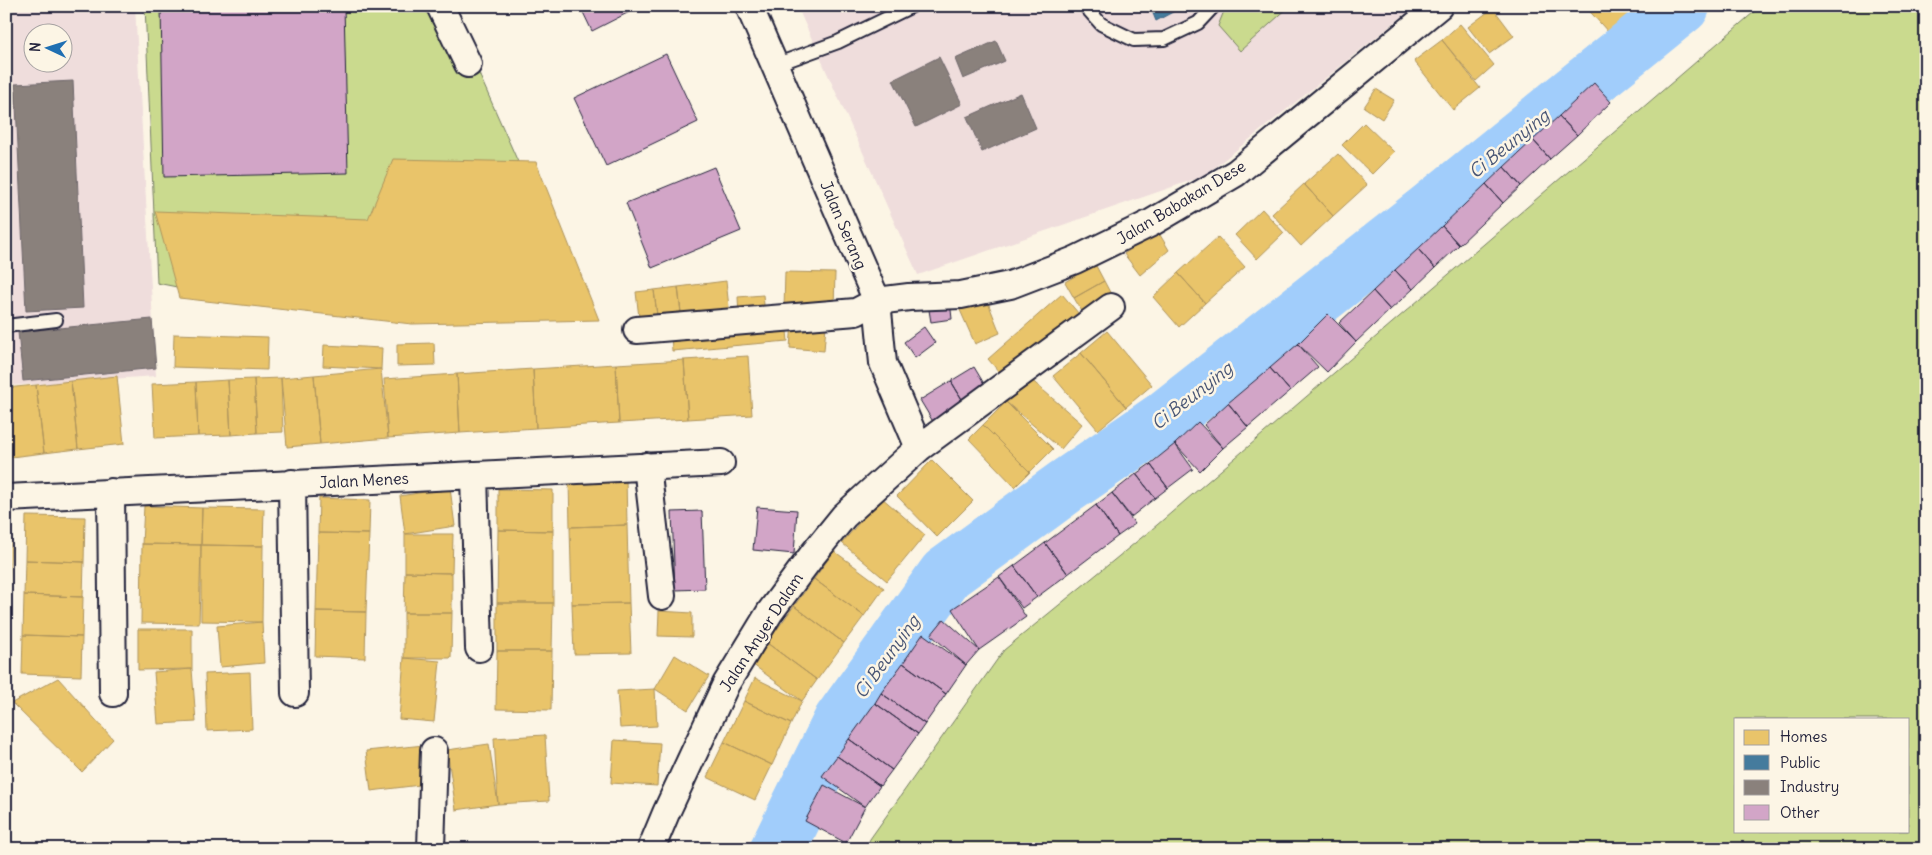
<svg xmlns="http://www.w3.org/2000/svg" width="1932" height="855" viewBox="0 0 1932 855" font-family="Delius,sans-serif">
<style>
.built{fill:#efdddc;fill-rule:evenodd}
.green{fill:#cada8e;stroke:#767e64;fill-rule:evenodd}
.homes{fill:#e9c46a;stroke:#ad935c}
.public{fill:#457b9d;stroke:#3a6080}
.industry{fill:#8a817c;stroke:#6b6468}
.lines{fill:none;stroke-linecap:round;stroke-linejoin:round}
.river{stroke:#a1cdfb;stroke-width:56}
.building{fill:#d2a5c7;stroke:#22223b}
.service-casing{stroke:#22223b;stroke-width:16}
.minor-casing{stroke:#22223b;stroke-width:30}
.service{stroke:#fcf5e5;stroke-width:12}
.minor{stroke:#fcf5e5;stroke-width:26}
.labels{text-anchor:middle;stroke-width:5;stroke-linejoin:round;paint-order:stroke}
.street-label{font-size:16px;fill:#22223b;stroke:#fcf5e5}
.water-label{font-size:18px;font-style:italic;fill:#485575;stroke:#fcf5e5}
</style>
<rect width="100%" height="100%" fill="#fcf5e5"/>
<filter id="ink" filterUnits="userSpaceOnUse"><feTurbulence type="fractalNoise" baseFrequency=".02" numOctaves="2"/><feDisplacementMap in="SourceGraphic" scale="10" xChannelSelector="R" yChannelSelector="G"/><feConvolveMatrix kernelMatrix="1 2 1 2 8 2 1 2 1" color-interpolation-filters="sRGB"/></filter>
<g filter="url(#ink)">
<path class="built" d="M6 6H135L156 376 6 386ZM32 32H62V62H32Z
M797 6H1415L1204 176 918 275Z"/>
<path class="green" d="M145 6H449L568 275 262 304 157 283Z
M1226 6H1290L1240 51 1218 26Z
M1761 6H1926V849H866L870 839 1004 650 1157 525ZM1736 719H1908V831H1736Z"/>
<path class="homes" d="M1585 6H1625L1631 13 1609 33Z
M1625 6H1638L1631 13Z
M1493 8 1514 36 1489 54 1468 27Z
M1460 24 1494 65 1476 81 1442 40Z
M1442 40 1480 88 1453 110 1414 61Z
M1376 89 1394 100 1382 119 1364 107Z
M1364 123 1394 152 1372 174 1342 145Z
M1338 154 1367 185 1333 216 1304 184Z
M393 159 536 162 599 320 412 324 179 298 155 211 368 219Z
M1304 184 1333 216 1301 246 1272 214Z
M1262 209 1284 233 1257 259 1235 235Z
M1157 230 1169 250 1140 275 1124 254Z
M1218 237 1245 267 1205 303 1178 273Z
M1095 264 1104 281 1074 298 1065 282Z
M785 272 835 273 834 309 784 308Z
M1178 273 1205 303 1179 327 1153 297Z
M726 281 730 316 682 321 678 287Z
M1104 281 1114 300 1086 318 1074 298Z
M678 287 682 321 658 324 654 290Z
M654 290 658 324 640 326 636 292Z
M1062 294 1079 314 1005 379 988 359Z
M763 295 765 314 739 317 738 297Z
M987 300 1000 333 975 344 960 310Z
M786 322 788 341 672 351 671 333Z
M792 323 826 325 824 351 790 348Z
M1107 331 1152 385 1126 407 1081 353Z
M174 334 268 337 267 370 173 367Z
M434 343 435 365 397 366V344Z
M324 345 382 348 381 369 323 366Z
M1081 353 1126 407 1098 430 1053 376Z
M748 356 752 415 688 419 684 360Z
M684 360 688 419 619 423 616 364Z
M616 364 619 423 536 428 533 369Z
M381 369 388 438 320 444 314 375Z
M533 369 536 428 460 433 457 374Z
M457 374 460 433 388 438 384 379Z
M314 375 320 444 287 447 281 378Z
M117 376 124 444 78 449 71 381Z
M1028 377 1082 424 1061 449 1006 402Z
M281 378 283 432 257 433 254 379Z
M254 379 257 433 231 435 228 380Z
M228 380 231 435 198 436 196 382Z
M71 381 78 449 44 453 36 385Z
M196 382 198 436 155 438 152 384Z
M36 385 44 453 11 457 6 412V388Z
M1006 402 1053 449 1030 472 983 425Z
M6 412 11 457H6Z
M983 425 1030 472 1015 487 969 439Z
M932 460 973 501 937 537 897 496Z
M626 478 627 525 570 527 569 480Z
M450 488 455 526 405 534 400 496Z
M498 489 553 490V531L498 530Z
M881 497 925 535 887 581 842 543Z
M319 498 370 500 369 534 318 533Z
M144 506 202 508 201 545 142 544Z
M202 508 264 509 263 546 201 545Z
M6 515H12L10 563H6Z
M26 516 85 517 84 562 25 560Z
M627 525 629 603 572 604 570 527Z
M498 530 553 531V603H497Z
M318 533 369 534 366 612 316 611Z
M405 534H453L452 573 405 572Z
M142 544 201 545 199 624 141 623Z
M201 545 263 546 262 622 201 621Z
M834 551 884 588 864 616 814 579Z
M25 560 84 562 83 597 24 595Z
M6 563H10L8 634H6Z
M405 572 452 573V613H404Z
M814 579 864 616 844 643 794 606Z
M24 595 83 597 82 637 23 635Z
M497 603H553L552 651H497Z
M629 603 631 653 574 654 572 604Z
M794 606 844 643 817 680 767 643Z
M316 611 366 612 365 658 315 656Z
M659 611 692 613V637L658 636Z
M404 613H452L451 658H404Z
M262 622 264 663 220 667 217 626Z
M138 629H192V669L138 670Z
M6 634H8V683H6Z
M23 635 82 637 81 676 22 674Z
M767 643 817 680 802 701 752 664Z
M497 651H552L551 710 496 709Z
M675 655 709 676 688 710 655 689Z
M404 658 440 661 434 722 399 719Z
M192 669 196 722 158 724 154 672Z
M250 672 252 729 207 731 205 674Z
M58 678 113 739 82 772 12 703Z
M755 678 802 701 791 724 744 701Z
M655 689 657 726 620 728 617 691Z
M744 701 791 724 772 765 724 742Z
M545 735 549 801 498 804 494 738Z
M614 740 660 743 657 786 611 783Z
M724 742 772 765 755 800 707 777Z
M489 744 498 804 456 810 447 750Z
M424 745 428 784 371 791 366 751Z"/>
<path class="public" d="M1150 6H1184L1156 21Z"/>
<path class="industry" d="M996 41 1005 61 963 79 955 59Z
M939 57 962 104 916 127 893 80Z
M73 81 83 308 26 311 15 84Z
M1021 93 1036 128 982 152 967 117Z
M152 319 156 368 23 381 18 332Z"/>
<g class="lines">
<path class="river" d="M778 849 841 721 946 574 1065 487 1164 419 1429 211 1682 6"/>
</g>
<path class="building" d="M161 6H344L348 173 164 177Z
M580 6H641L592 31Z
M666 54 698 122 606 166 574 98Z
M1594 83 1611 102 1577 135 1559 116Z
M1559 116 1577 135 1550 159 1533 140Z
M1533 140 1550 159 1521 186 1504 167Z
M714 167 741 231 652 268 626 203Z
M1504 167 1521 186 1503 203 1486 184Z
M1486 184 1503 203 1459 245 1442 226Z
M1442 226 1459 245 1435 268 1418 249Z
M1418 249 1435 268 1413 289 1395 270Z
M1395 270 1413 289 1390 310 1373 291Z
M1373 291 1390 310 1356 342 1339 323Z
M950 301 952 319 931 322 928 304Z
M1328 314 1356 342 1327 372 1298 344Z
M924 327 935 343 915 358 904 342Z
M1298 344 1318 367 1290 391 1270 368Z
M974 367 989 392 966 406 951 381Z
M1270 368 1290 391 1248 427 1228 403Z
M951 381 966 406 935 425 920 400Z
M1228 403 1248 427 1223 448 1204 425Z
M1198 422 1223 448 1200 471 1175 444Z
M1175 444 1193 469 1168 488 1150 464Z
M1150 464 1168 488 1155 498 1136 474Z
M1136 474 1155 498 1131 517 1112 493Z
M1112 493 1135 524 1118 536 1096 505Z
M1096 505 1118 536 1068 574 1045 543Z
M757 507 797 510 794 554 753 550Z
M702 511 705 589 675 590 672 512Z
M1045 543 1068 574 1037 597 1014 566Z
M1014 566 1037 597 1022 608 999 577Z
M999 577 1026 617 979 650 952 609Z
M944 619 979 650 966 665 931 635Z
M923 634 966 665 946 694 903 663Z
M903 663 946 694 925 724 881 693Z
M881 693 925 724 918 734 875 703Z
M875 703 918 734 892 770 849 739Z
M849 739 892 770 880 786 837 756Z
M837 756 880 786 865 807 822 776Z
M824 785 865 807 846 843 805 821Z"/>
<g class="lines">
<g class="service-casing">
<path id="service" d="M1085 6 1101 24 1134 40 1164 39 1198 23 1214 6
M775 65 838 42 912 6
M6 326 56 320"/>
</g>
<g class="minor-casing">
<path id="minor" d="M440 6 468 64
M749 6 877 301 883 363 919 448
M637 330 856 312 877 301 909 297 961 295 1010 285 1075 260 1151 223 1236 173 1439 6
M647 466 662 596
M474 475 479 648
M292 483 295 693
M111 492 113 693
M6 498 721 463
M431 849 434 751
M651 849 666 813 726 684 770 612 814 553 844 516 919 448 1111 307"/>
</g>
<use href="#service" class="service"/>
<use href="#minor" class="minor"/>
</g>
</g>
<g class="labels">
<g class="street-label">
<text transform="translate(1181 202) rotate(-31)" y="6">Jalan Babakan Dese</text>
<text transform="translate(844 225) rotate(67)" y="6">Jalan Serang</text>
<text transform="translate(364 480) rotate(-3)" y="6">Jalan Menes</text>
<text transform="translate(761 632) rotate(-57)" y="6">Jalan Anyer Dalam</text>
</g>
<g class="water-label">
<text transform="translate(1509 144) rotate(-39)" y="6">Ci Beunying</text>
<text transform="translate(1192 396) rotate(-38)" y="6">Ci Beunying</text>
<text transform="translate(887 657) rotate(-54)" y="6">Ci Beunying</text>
</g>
</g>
<rect width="1932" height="855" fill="none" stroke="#fcf5e5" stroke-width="25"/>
<rect x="12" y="12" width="1907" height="830" fill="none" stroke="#22223b" stroke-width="2" filter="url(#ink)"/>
<rect x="1734" y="718" width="175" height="115" fill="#fcf5e5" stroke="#a5a1a1"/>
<rect x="1744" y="730" width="25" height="15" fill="#e9c46a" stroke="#a5a1a1"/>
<text x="1780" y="742" font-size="15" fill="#22223b">Homes</text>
<rect x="1744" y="755" width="25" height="15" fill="#457b9d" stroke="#a5a1a1"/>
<text x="1780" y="768" font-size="15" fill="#22223b">Public</text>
<rect x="1744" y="780" width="25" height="15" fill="#8a817c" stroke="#a5a1a1"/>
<text x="1780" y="792" font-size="15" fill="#22223b">Industry</text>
<rect x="1744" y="805" width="25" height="15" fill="#d2a5c7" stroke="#a5a1a1"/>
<text x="1780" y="818" font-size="15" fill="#22223b">Other</text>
<g transform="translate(48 48) rotate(274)"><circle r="24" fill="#fcf5e5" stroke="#a5a1a1"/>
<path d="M0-4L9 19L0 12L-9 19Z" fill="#1f6fb2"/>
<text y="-8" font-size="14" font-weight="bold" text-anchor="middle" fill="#22223b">N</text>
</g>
</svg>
